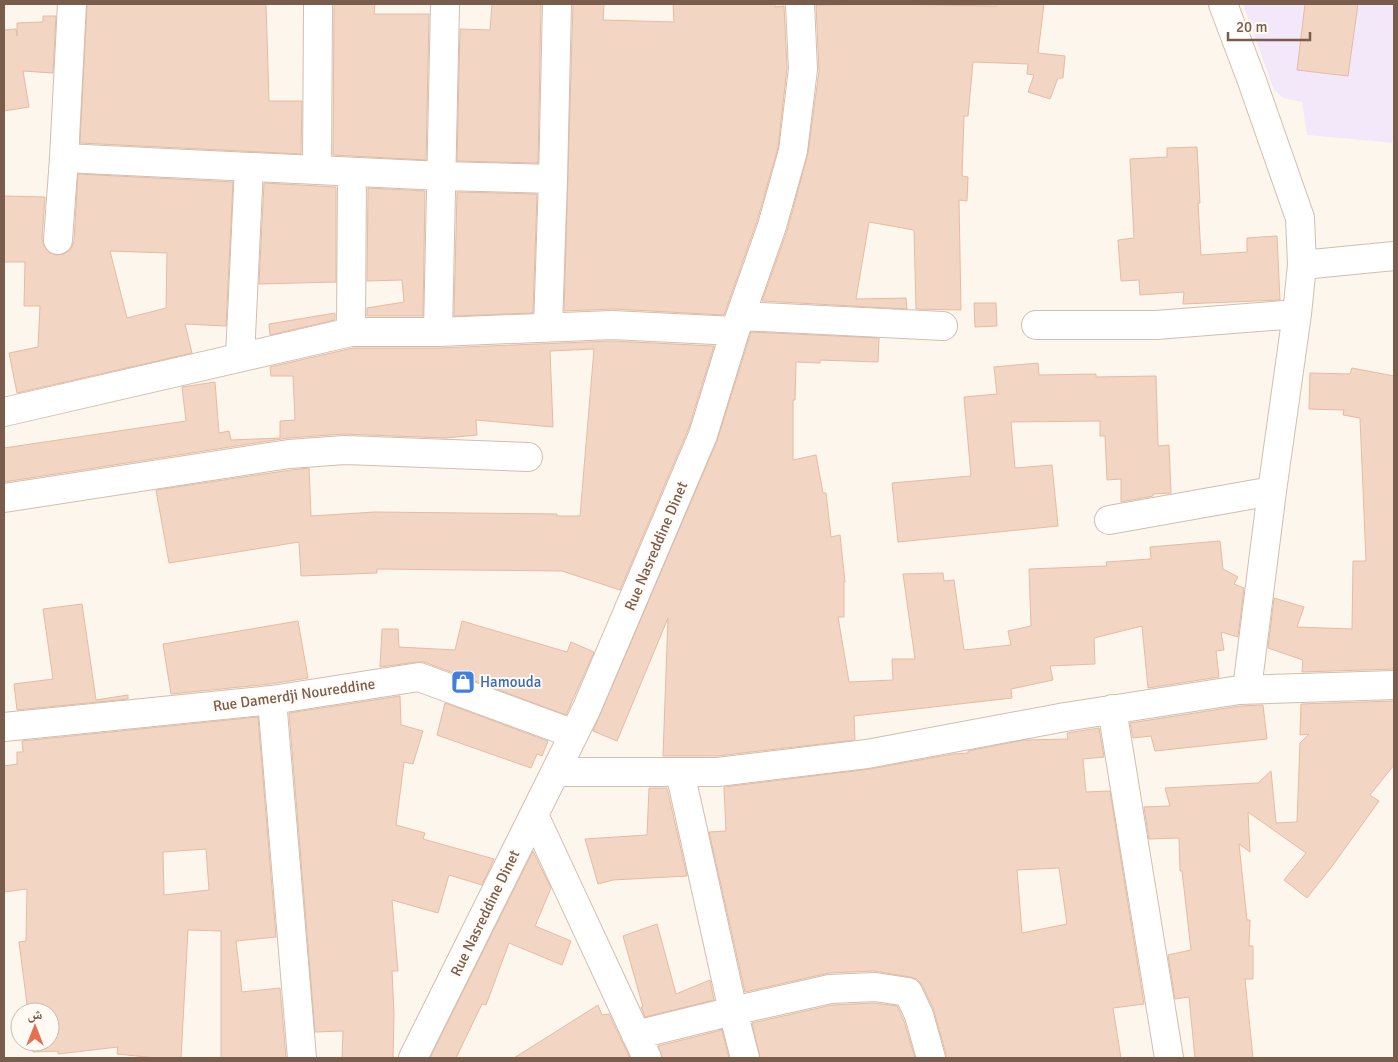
<svg xmlns="http://www.w3.org/2000/svg" width="1398" height="1062" viewBox="0 0 1398 1062" font-family="Signika,'Noto Naskh Arabic',sans-serif">
<style>
.education{fill:#f3e8fa}
.building{fill:#f3d5c3;stroke:#e6bba3;fill-rule:evenodd}
.lines{fill:none;stroke-linecap:round;stroke-linejoin:round}
.minor-casing{stroke:#d1beb0;stroke-width:30}
.minor{stroke:#fff;stroke-width:28}
.labels{text-anchor:middle;stroke-width:4;stroke-linejoin:round;paint-order:stroke}
.street-label{font-size:15px;fill:#7a5c4d;stroke:#fffaf3}
.shop-label{font-size:15px;fill:#366cbe;stroke:#fffaf3;text-anchor:start}
</style>
<rect width="100%" height="100%" fill="#fdf6ec"/>
<path class="education" d="M1243 4H1394V143L1307 135 1302 102 1283 98 1274 90Z"/>
<path class="building" d="M87 4H266L269 101H302L301 154 80 143Z
M334 4H375L374 14H429L426 160 333 155Z
M492 4H541L538 163 457 161 460 29 490 30Z
M573 4H604L603 20 674 22 673 4H775V7L784 6 787 68 778 148 757 221 724 315 613 309 564 311Z
M882 4 996 6 997 4H1044L1038 53 1065 56 1063 78H1058L1050 99 1028 92 1034 75 1027 74 1028 64 973 62 968 116H964L962 176 968 177 967 201 959 200 961 310 916 309 914 230 869 222 856 299 906 298 907 309 762 301 787 231 808 153 819 71 816 5Z
M1305 4H1358L1348 76 1297 70Z
M43 16H56L53 73 23 71 29 107 4 111V30L16 29 17 36V23L43 22Z
M1197 147 1200 203H1198L1201 255 1247 252V238L1277 236 1280 300 1183 304 1184 292 1140 295 1139 280 1121 281 1118 240 1134 238 1130 159 1167 157V148Z
M78 174 233 182 226 326 185 324 192 353 17 393 9 353 38 347 40 306H24L25 262H4V196L45 197 42 239 44 246 50 253 56 255 64 254 71 249 74 241ZM110 251 167 253 166 308 127 318Z
M264 183 336 187V282L259 284Z
M368 188 425 191 423 316H367V308L404 302 402 280 367 281Z
M457 192 537 194 533 313 454 316Z
M974 303H996L997 326 975 327Z
M335 313V320L270 335 269 324Z
M751 332 879 338 878 362 820 360V363L796 362 795 400H793V460L816 455 823 493H826L831 537 840 535 845 582H844V617H838L849 682 893 680 892 659H915L903 574 943 573 944 581 954 580 964 650 1011 645 1008 631 1031 626 1029 569 1107 566 1106 562 1151 559 1150 547 1220 541 1223 569 1238 577 1234 584 1244 588 1238 637 1221 632 1224 650 1216 651 1219 677 1148 688 1142 626 1094 638 1095 664 1050 666 1053 680 1011 689 1012 698 854 716 855 740 717 756H663L668 618 617 741 593 731 717 441Z
M612 341 714 346 688 430 620 590 562 571 377 569V573L301 576 299 542 169 563 156 490 291 470 309 468 311 516 375 512 557 514V516H580L594 349 550 351 553 427 476 420 477 435 445 438 344 434 288 438 4 482V448L186 421 182 387 215 382 219 433 229 431 231 440 280 438V421L295 420 293 376H271L270 367 353 348H439Z
M1038 363 1039 375 1096 374V377L1156 376 1158 446 1169 445 1171 493 1153 494V496L1121 502V479L1107 480 1105 436H1100V421L1011 422 1015 468 1052 465 1058 526 898 542 892 483 971 476 964 397 997 394 994 367Z
M1352 368 1394 376V669L1302 672 1303 660 1268 648 1274 598 1304 607 1297 627 1352 629 1353 561H1366L1360 418 1343 415 1344 410 1309 409 1310 373 1350 374Z
M82 604 96 700 128 695V699L17 710 14 684 53 679 43 609Z
M298 621 308 678 270 684 171 694 163 644Z
M462 621 567 652 571 642 594 652 566 715 424 662H417L380 667 382 629H398L399 647 455 650Z
M400 696 401 725 423 731 413 764 404 762 396 825 425 833 423 839 494 859 482 885 449 875 438 913 392 900 398 971H392L394 1013 393 1058H342L343 1031 315 1032 289 713Z
M1394 701V765L1370 795 1379 801 1333 865 1307 898 1284 880 1306 853 1248 812 1250 852 1239 844 1247 920H1250L1249 946H1253V979H1245L1253 1058H1195L1189 997 1175 999 1168 955 1191 950 1182 871H1180L1179 838 1149 839 1144 807 1170 806 1165 788 1258 783 1271 771 1276 823 1297 822 1300 743 1309 734 1300 735 1301 704Z
M445 703 548 741 542 756 537 754 531 768 437 735Z
M1263 705 1267 739 1155 751 1151 736 1133 738 1130 723 1240 706Z
M258 717 276 937 236 941 242 992 280 988 286 1058H221V931L188 930 181 1058H156L117 1054 118 1047 58 1054V1051L33 1052 32 1042H50V1012H28L19 942 26 941 27 889 4 892V766L17 764V752H23L22 741ZM206 849 209 890 164 895 163 852Z
M1099 728 1104 757 1083 759 1086 792 1110 791 1144 1004 1113 1008 1121 1058H946V1054L933 1008 922 985 917 979 910 977 874 971 829 973 745 992 709 832 726 831 724 787 870 769 953 754 968 753V751L1024 740 1068 739 1067 733ZM1059 868 1067 924 1022 933 1017 870Z
M649 788H667L687 876 613 880 598 884 585 839 647 835Z
M533 851 551 888 535 926 571 941 562 965 509 943 486 1005 482 1004 456 1058H430Z
M657 924 676 994 710 980 714 1000 645 1017 641 1007H643L623 936Z
M874 1003 897 1006 904 1021 915 1058H760L752 1023 832 1005Z
M598 1005 602 1015 609 1014 630 1058H514Z
M722 1030 729 1058H662L658 1046Z"/>
<g class="lines">
<g class="minor-casing">
<path id="minor" d="M72 4 64 158 442 176 553 179 557 4
M1223 4 1252 81 1300 218 1302 265 1297 314 1272 491 1247 689
M317 170 318 4
M58 240 64 158
M1302 265 1394 256
M741 316 943 326
M1036 325H1156L1297 314
M548 327 553 179
M351 332 352 172
M438 332 445 4
M240 357 249 167
M4 412 351 332H438L612 325 735 331
M4 498 289 454 345 450 528 457
M1109 520 1272 491
M272 700 302 1058
M1112 709 1169 1058
M4 727 272 700 419 677 574 734
M555 772H718L867 754 1065 717 1239 690 1394 685
M680 772 733 1011 745 1058
M534 815 647 1058
M636 1035 733 1011 830 989 875 987 908 992 919 1015 931 1058
M413 1058 586 710 703 435 735 331 772 226 793 151 803 69 800 4"/>
</g>
<use href="#minor" class="minor"/>
</g>
<defs>
<g id="shop-square" transform="scale(1.25)"><rect x="-9" y="-9" width="18" height="18" rx="4" fill="#3f7fe0" stroke="#fffaf3"/><path d="M-5-2.5h2.3a2.7 3.5 0 0 1 5.4 0H5L5.5 6h-11ZM-1.5-2.5h3a1.5 2.3 0 0 0-3 0Z" fill="#fff"/></g>
</defs>
<g fill-rule="evenodd">
<use href="#shop-square" x="463" y="682"/>
</g>
<g class="labels">
<g class="street-label">
<text transform="translate(656 546) rotate(-67)" y="5">Rue Nasreddine Dinet</text>
<text transform="translate(294 695) rotate(-8)" y="5">Rue Damerdji Noureddine</text>
<text transform="translate(485 913) rotate(-64)" y="5">Rue Nasreddine Dinet</text>
</g>
<g class="shop-label">
<text x="480" y="687">Hamouda</text>
</g>
</g>
<rect width="1398" height="1062" fill="none" stroke="#7a5c4d" stroke-width="10"/>
<g transform="translate(35 1027)"><circle r="24" fill="#fffaf3" stroke="#cabbb1"/>
<path d="M0-4L9 19L0 12L-9 19Z" fill="#e76f51"/>
<text y="-8" font-size="14" font-weight="bold" text-anchor="middle" fill="#7a5c4d">ش</text>
</g>
<path d="M1228 32v8h82v-8" fill="none" stroke="#7a5c4d" stroke-width="2.5"/>
<text x="1236" y="32" font-size="15" fill="#7a5c4d" stroke="#fffaf3" stroke-width="4" paint-order="stroke">20 m</text>
</svg>
